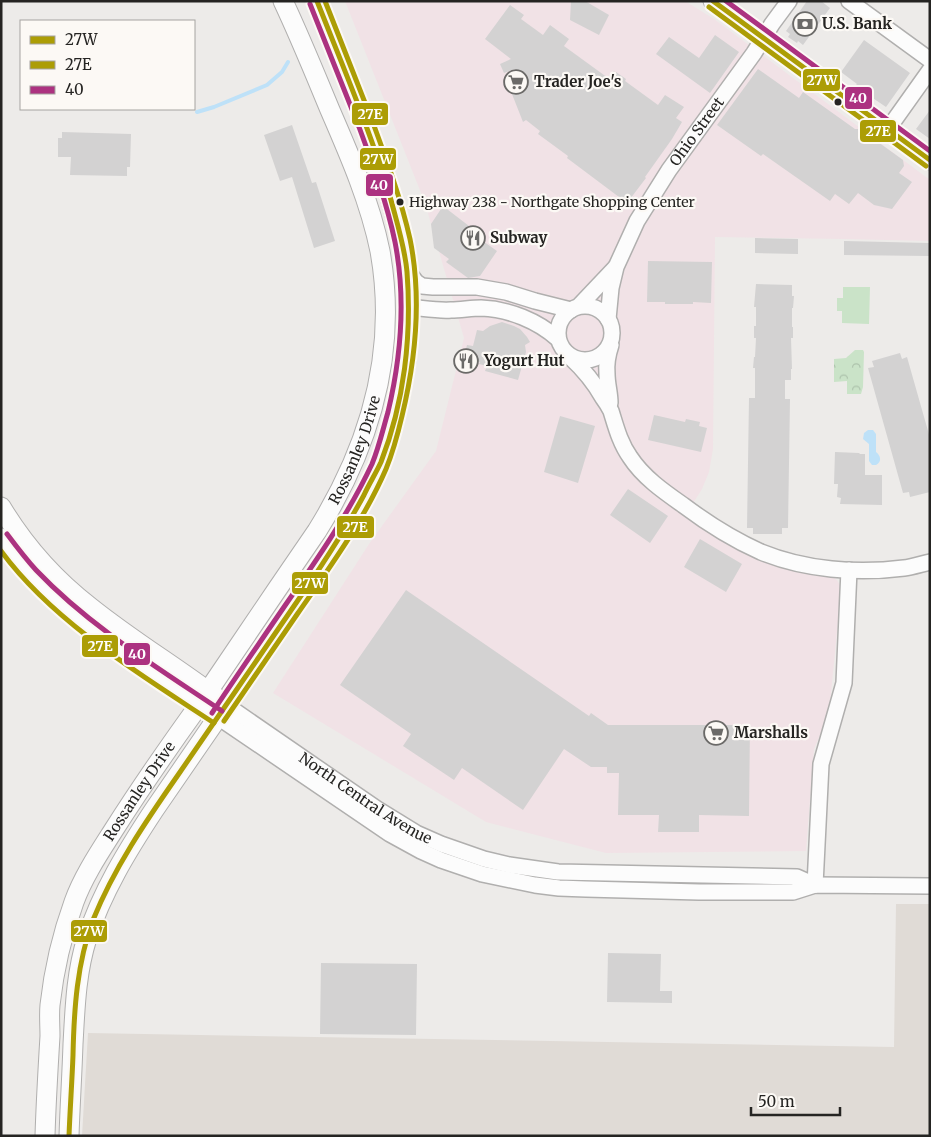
<svg xmlns="http://www.w3.org/2000/svg" width="931" height="1137" viewBox="0 0 931 1137" font-family="Merriweather,serif">
<style>
.commercial{fill:#f1e2e6}
.built{fill:#e0dbd6}
.forest{fill:url(#forest-crowns)}
.pitch{fill:#cae3c8}
.water{fill:#bee1f8}
.lines{fill:none;stroke-linecap:round;stroke-linejoin:round}
.stream{stroke:#bee1f8;stroke-width:4}
.building{fill:#d3d2d2}
.minor-casing{stroke:#b0afae;stroke-width:18}
.major-casing{stroke:#b0afae;stroke-width:21}
.minor{stroke:#fcfcfc;stroke-width:15}
.major{stroke:#fcfcfc;stroke-width:19}
.bus-1-casing{stroke:#fcf9f5;stroke-width:9}
.bus-2-casing{stroke:#fcf9f5;stroke-width:9}
.bus-3-casing{stroke:#fcf9f5;stroke-width:9}
.bus-1{stroke:#ac9d05;stroke-width:5}
.bus-2{stroke:#ac9d05;stroke-width:5}
.bus-3{stroke:#ac3280;stroke-width:5}
.bus-dot{fill:#252422;stroke:#fcf9f5;stroke-width:2}
.labels{text-anchor:middle;stroke-width:4.5;stroke-linejoin:round;paint-order:stroke}
.bus-label{font-size:14px;fill:#252422;stroke:#fcf9f5;text-anchor:start}
.poi-label{font-size:15px;font-weight:bold;fill:#252422;stroke:#fcf9f5;text-anchor:start}
.street-label{font-size:15px;fill:#252422;stroke:#fcf9f5}
.line-badge{stroke:#fcf9f5;stroke-width:2}
.badge-label{font-size:14px;text-anchor:middle;font-weight:bold;fill:#fff}
</style>
<defs>
<pattern id="forest-crowns" width="20" height="18" patternUnits="userSpaceOnUse" patternTransform="scale(1.25)"><rect width="20" height="18" fill="#cae3c8"/><path d="M2 6a3 3 0 1 1 6 0M12 15a3 3 0 1 1 6 0" fill="none" stroke="#adc3ac"/></pattern>
</defs>
<rect width="100%" height="100%" fill="#edebe9"/>
<path class="commercial" d="M345 1H685L714 19 930 180V241L844 239 715 237 713 449 709 472 702 489 685 516 711 533 830 575 837 580 840 585 841 590 829 714 814 749 806 851 606 853 486 822 273 693 369 544 436 451 464 338 425 203Z"/>
<path class="built" d="M896 904H930V1136H82L88 1033 894 1047Z"/>
<path class="forest" d="M855 350H863L864 352 863 387 861 394H847V381L834 382V359L846 358Z"/>
<path class="pitch" d="M843 287H870L869 324 842 323V311H837V298H843Z"/>
<path class="water" d="M868 430H873L876 434V452C881 456 882 462 876 465H872L869 461V444L863 439 864 433Z"/>
<g class="lines">
<path class="stream" d="M197 112 214 107 267 85 282 72 288 62"/>
</g>
<path class="building" d="M571 1H585L609 15 599 35 570 20Z
M807 1H821L830 8 803 45 798 41 797 43 788 37 790 34 786 31Z
M510 5 524 15 521 19 543 35 550 25 569 39 564 46 608 78 614 71 616 73V72L626 79 625 81 658 105 665 95 684 107 676 118 682 122 672 139 645 177 646 178 627 203 567 158 568 156 538 134 540 131 526 120 523 122 510 89 512 70 504 73 500 64 511 59 485 39Z
M715 35 739 52 710 93 656 54 669 37 699 58Z
M864 40 910 73 886 107 855 86 857 84 841 72Z
M758 69 799 98 803 92 855 129H860L903 160 904 166 899 173 912 182 892 209 874 205 858 193 849 204 835 194 830 201 763 154 761 156 717 125Z
M930 110V139L916 129Z
M292 125 312 183 316 182 335 241 314 248 292 177 280 181 264 135Z
M62 132 131 134 130 167H127V176L70 175 71 157H58V138H62Z
M443 206 482 236 480 239 497 251 480 276 468 278 446 262 449 259 434 248 431 224Z
M755 238 798 239V254L755 253Z
M844 241 929 243V256L844 255Z
M648 261 712 262 711 303 693 302V304H665V302H647Z
M756 284 792 285V296H794L793 308H792V327H793V338H791L792 369H791V380H785V399H790L788 528H782V534H753V528H747L749 398H755V368H753L754 357H755L756 338H754V326H756V307H754Z
M502 322 514 326 520 329 527 337 530 342 525 345 526 352 518 380 485 371 487 366 479 364 480 362 464 357 467 345 473 346 477 330 483 331 490 326Z
M900 353 902 359 907 357 930 438V492L910 497 909 492 903 493 868 368 874 367 872 361Z
M654 415 685 422 686 419 700 422 699 426 707 428 701 452 648 440Z
M560 416 595 426 578 483 544 472Z
M835 452 859 453 860 454H865V475H882V505L840 504 841 498 837 497 838 484H834Z
M628 489 668 516 650 543 610 515Z
M700 539 742 564 726 592 684 567Z
M406 590 589 716 591 713 608 725H750L749 816 699 815V832H658L659 815H618L619 773H607V767H591L564 749 523 810 462 768 454 780 403 746 411 734 340 685Z
M608 953 661 954 660 991H672V1003L607 1002Z
M321 963 417 964 416 1035 320 1034Z"/>
<g class="lines">
<g class="minor-casing">
<g id="minor">
<path d="M849 1 930 60"/>
<path d="M888 129 930 70"/>
<path d="M407 270 416 282 422 286 433 287H477L506 292 535 301 571 310"/>
<circle cx="585" cy="333" r="27"/>
<path d="M579 306 615 268"/>
<path d="M408 307C422 308 437 311 451 310 461 310 471 308 481 308 509 309 538 321 558 339"/>
<path id="s1" d="M608 319 611 288 616 267 637 221 669 170 754 53 772 24 789 1"/>
<path d="M570 357C584 370 594 382 603 398 606 402 609 407 611 411 616 427 620 443 630 457 643 477 663 491 683 505 707 523 734 540 761 552 805 570 857 574 904 568 912 567 921 564 930 562"/>
<path d="M610 403C610 393 607 384 607 374 606 364 608 354 611 345"/>
<path id="s2" d="M226 705 377 809 416 833 441 844 484 859 509 865 558 872 797 877 815 885"/>
<path d="M218 717 390 834 421 851 441 860 482 874 535 885 559 888 586 889 699 892H793L815 885 930 886"/>
<path d="M815 885 821 764 844 683 849 570"/>
</g>
</g>
<g class="major-casing">
<g id="major">
<path d="M713 1 930 160"/>
<path d="M1 507C24 545 55 580 90 607 131 640 176 667 217 698"/>
<path d="M1 538C34 588 81 623 129 657 156 675 182 693 208 711"/>
<path id="s3" d="M45 1136C46 1102 48 1069 50 1036 50 1026 49 1015 50 1005 54 969 62 935 74 902 83 877 99 853 113 831 139 790 166 751 194 712 222 671 250 629 278 588 291 569 304 550 317 531 370 446 398 352 380 251 370 202 350 156 330 110 315 74 300 37 283 1"/>
<path d="M69 1136C70 1105 72 1075 73 1044 75 1008 76 973 87 938 102 892 127 851 154 810L319 570 352 517 380 464 391 431 400 395 406 361 408 307 407 270 401 236 383 173 363 117 317 1"/>
</g>
</g>
<use href="#minor" class="minor"/>
<use href="#major" class="major"/>
<g class="bus-1-casing">
<path id="bus-1" d="M713 1 930 160
M69 1136C70 1109 72 1082 73 1055 74 1009 77 963 93 920 114 868 146 821 178 775 217 719 255 662 294 606 319 570 343 534 364 495 369 484 376 473 381 462 404 403 412 336 407 272 405 248 397 223 391 200 371 132 343 67 317 1"/>
</g>
<g class="bus-2-casing">
<path id="bus-2" d="M709 7 926 166
M1 551C53 622 141 675 214 723
M224 721C249 685 273 649 298 613 330 567 364 520 386 469 393 452 398 433 402 416 416 358 422 298 410 239 401 199 387 161 373 123 357 82 341 42 325 1"/>
</g>
<g class="bus-3-casing">
<path id="bus-3" d="M726 1 930 151
M7 534C16 546 25 558 36 570 89 626 158 668 222 711
M212 713C236 677 260 642 284 607 316 561 348 515 372 464 379 447 383 429 388 412 401 357 406 298 395 242 387 203 373 165 359 127 343 86 326 45 310 4"/>
</g>
<use href="#bus-1" class="bus-1"/>
<use href="#bus-2" class="bus-2"/>
<use href="#bus-3" class="bus-3"/>
</g>
<defs>
<g id="bank-ring" transform="scale(1.25)"><circle r="9.5" fill="#fcf9f5" stroke="#6b6a68" stroke-width="1.5"/><path d="M-6-4H6V4H-6ZM0-2.3a2.3 2.3 0 1 0 0 4.6a2.3 2.3 0 1 0 0-4.6Z" fill="#6b6a68"/></g>
<g id="supermarket-ring" transform="scale(1.25)"><circle r="9.5" fill="#fcf9f5" stroke="#6b6a68" stroke-width="1.5"/><path d="M-6-5.5h2.5l.6 2H6L4.5 2H-2.5L-4.4-4H-6ZM-1.5 3.2a1.3 1.3 0 1 0 .1 0ZM3 3.2a1.3 1.3 0 1 0 .1 0Z" fill="#6b6a68"/></g>
<g id="restaurant-ring" transform="scale(1.25)"><circle r="9.5" fill="#fcf9f5" stroke="#6b6a68" stroke-width="1.5"/><path d="M-5-6h1v4h1v-4h1v4h1v-4h1v5L-1.5 .5V6h-2V.5L-5-1ZM5-6V6H3V1.5H1.5Q1.5-4 5-6Z" fill="#6b6a68"/></g>
</defs>
<g fill-rule="evenodd">
<use href="#bank-ring" x="805" y="24"/>
<use href="#supermarket-ring" x="516" y="82"/>
<use href="#restaurant-ring" x="473" y="238"/>
<use href="#restaurant-ring" x="466" y="361"/>
<use href="#supermarket-ring" x="716" y="733"/>
</g>
<g class="bus-dot">
<circle cx="838" cy="102" r="4.5"/>
<circle cx="400" cy="202" r="4.5"/>
</g>
<g class="labels">
<g class="bus-label">
<text x="409" y="207">Highway 238 - Northgate Shopping Center</text>
</g>
<g class="poi-label">
<text x="822" y="29">U.S. Bank</text>
<text x="534" y="87">Trader Joe's</text>
<text x="490" y="243">Subway</text>
<text x="484" y="366">Yogurt Hut</text>
<text x="734" y="738">Marshalls</text>
</g>
<g class="street-label">
<text dy="5" stroke="none"><textPath href="#s1" startOffset="211">Ohio Street</textPath></text>
<text dy="5" stroke="none"><textPath href="#s3" startOffset="771">Rossanley Drive</textPath></text>
<text dy="5" stroke="none"><textPath href="#s3" startOffset="366">Rossanley Drive</textPath></text>
<text dy="5" stroke="none"><textPath href="#s2" startOffset="168">North Central Avenue</textPath></text>
</g>
</g>
<g class="line-badge">
<rect x="802" y="68" width="39" height="24" rx="5" fill="#ac9d05"/>
<rect x="844" y="86" width="29" height="24" rx="5" fill="#ac3280"/>
<rect x="351" y="102" width="38" height="24" rx="5" fill="#ac9d05"/>
<rect x="859" y="119" width="38" height="24" rx="5" fill="#ac9d05"/>
<rect x="359" y="147" width="38" height="24" rx="5" fill="#ac9d05"/>
<rect x="365" y="173" width="29" height="24" rx="5" fill="#ac3280"/>
<rect x="336" y="515" width="39" height="24" rx="5" fill="#ac9d05"/>
<rect x="291" y="571" width="38" height="24" rx="5" fill="#ac9d05"/>
<rect x="81" y="634" width="38" height="24" rx="5" fill="#ac9d05"/>
<rect x="123" y="642" width="28" height="24" rx="5" fill="#ac3280"/>
<rect x="70" y="919" width="38" height="24" rx="5" fill="#ac9d05"/>
</g>
<g class="badge-label">
<text x="822" y="85">27W</text>
<text x="858" y="103">40</text>
<text x="370" y="119">27E</text>
<text x="878" y="136">27E</text>
<text x="378" y="164">27W</text>
<text x="379" y="190">40</text>
<text x="355" y="532">27E</text>
<text x="310" y="588">27W</text>
<text x="100" y="651">27E</text>
<text x="137" y="659">40</text>
<text x="89" y="936">27W</text>
</g>
<rect width="931" height="1137" fill="none" stroke="#252422" stroke-width="5"/>
<rect x="20" y="20" width="175" height="90" fill="#fcf9f5" stroke="#a6a4a1"/>
<rect x="30" y="36" width="25" height="8" fill="#ac9d05" stroke="#a6a4a1"/>
<text x="65" y="45" font-size="15" fill="#252422">27W</text>
<rect x="30" y="61" width="25" height="8" fill="#ac9d05" stroke="#a6a4a1"/>
<text x="65" y="70" font-size="15" fill="#252422">27E</text>
<rect x="30" y="86" width="25" height="8" fill="#ac3280" stroke="#a6a4a1"/>
<text x="65" y="95" font-size="15" fill="#252422">40</text>
<path d="M751 1107v8h89v-8" fill="none" stroke="#252422" stroke-width="2.5"/>
<text x="758" y="1107" font-size="15" fill="#252422" stroke="#fcf9f5" stroke-width="4" paint-order="stroke">50 m</text>
</svg>
